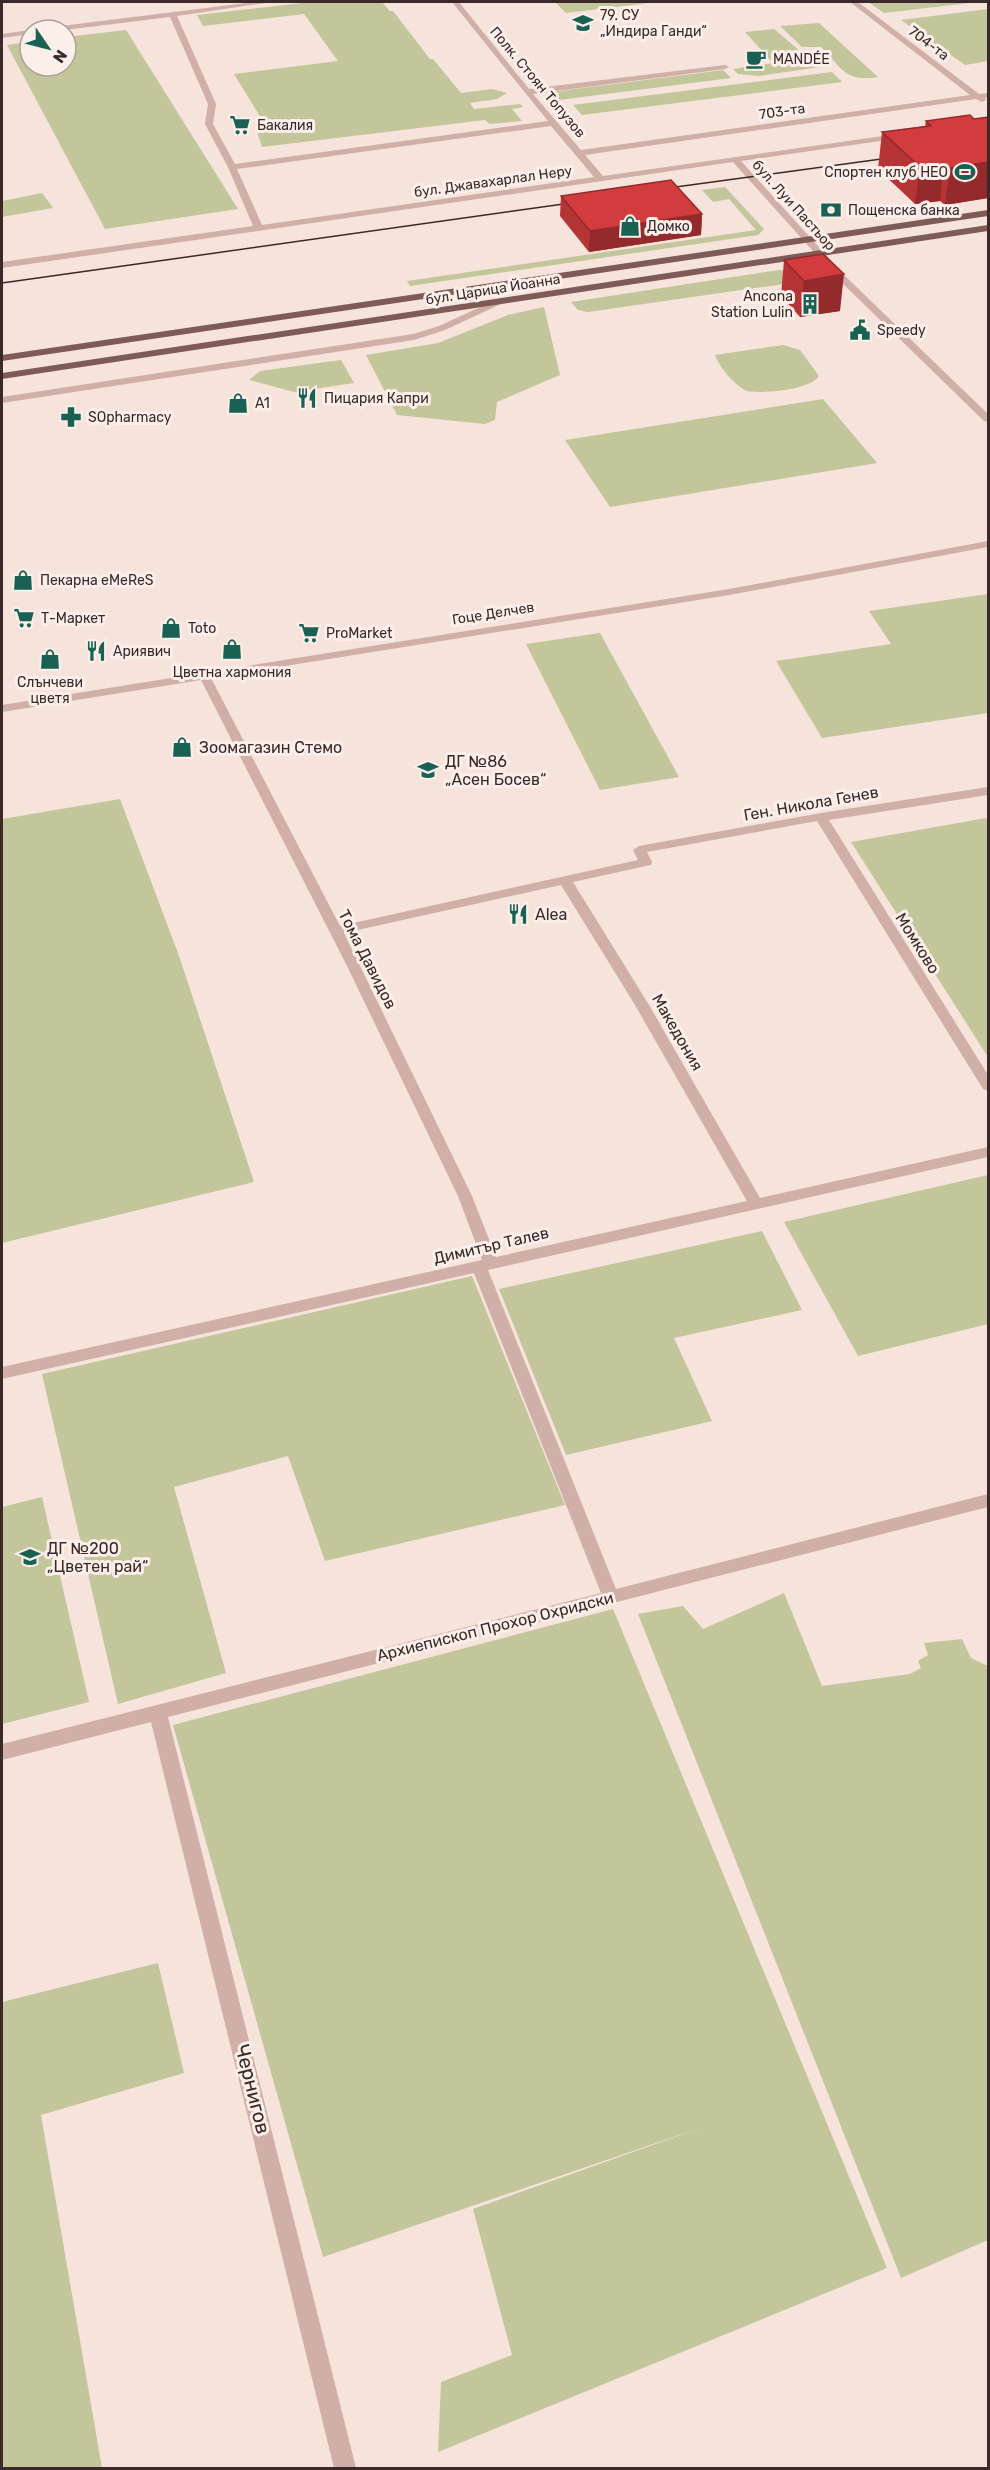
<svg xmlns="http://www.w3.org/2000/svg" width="990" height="2470" viewBox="0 0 990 2470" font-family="Rubik,sans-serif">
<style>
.green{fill:#c3c69a}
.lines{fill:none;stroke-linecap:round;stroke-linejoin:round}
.minor{fill:#cfafa7;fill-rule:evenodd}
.major{fill:#7e5b57;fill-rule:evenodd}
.tram{stroke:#3a2928;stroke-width:1.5}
.wall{fill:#b53435}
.shaded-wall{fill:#942a2b}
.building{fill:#d33c3e;stroke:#942a2b;stroke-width:1.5}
.labels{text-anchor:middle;stroke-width:6;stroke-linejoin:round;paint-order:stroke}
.far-poi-label{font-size:14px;fill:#3a2928;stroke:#fcefea;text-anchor:start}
.far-street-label{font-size:14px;fill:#3a2928;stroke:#fcefea}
.poi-label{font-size:16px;fill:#3a2928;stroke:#fcefea;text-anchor:start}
.street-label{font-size:16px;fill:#3a2928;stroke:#fcefea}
.near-street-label{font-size:20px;fill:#3a2928;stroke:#fcefea}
</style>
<rect width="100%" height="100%" fill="#f5e3dc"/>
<path class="green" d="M311 2H382L390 11H393L430 59H433L461 93 492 89 507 93 497 99 470 103 474 109 520 104 523 107 512 109 522 121 490 124 485 120 262 147 255 125 264 123 234 74 338 61 304 14 203 26 197 15Z
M555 2H657L566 13Z
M868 2H978L884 13Z
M988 9V61L965 65 901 20Z
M819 23 878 77H879C844 82 843 69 821 47H802L780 26Z
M774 29 799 50 785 53 798 65 816 63 820 67 759 76 738 74 733 69 773 63 745 32Z
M126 30 238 209 105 229 7 45 30 42V66H66V37Z
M723 70 731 78 559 100 552 92Z
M832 72 842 82 582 115 573 105Z
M725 187 764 229 758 235 410 286 407 281 756 230 729 199 713 202 702 190Z
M42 193 53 208 2 217V201Z
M779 270 792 271 812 280 588 312 578 310 571 302Z
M544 307 560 375 497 402 495 420 485 424 397 415 366 355 438 343 508 315Z
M783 345 800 350 819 376C810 390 763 394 747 391 735 386 719 367 715 355Z
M341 360 354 383 294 392 249 380 260 371Z
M823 399 877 463 610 507 565 440Z
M988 594V713L822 738 776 661 891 644 869 611Z
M600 633 679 777 600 790 526 644Z
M120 799 178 953 254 1182 2 1243V819Z
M986 818 988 822V1057L851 842Z
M988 1175V1324L858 1356 784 1222Z
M762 1231 802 1310 674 1338 712 1421 566 1455 499 1289Z
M472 1276 565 1505 325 1561 288 1456 174 1487 226 1673 118 1704 42 1374Z
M42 1497 89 1702 2 1724V1507Z
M784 1593 822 1686 910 1674 921 1668 918 1661 928 1655 924 1643 962 1639 971 1658 988 1666V2240L901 2278 638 1614 683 1606 703 1629Z
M613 1609 887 2268 438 2452 441 2382 512 2355 473 2209 706 2126 323 2257 173 1725Z
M158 1963 184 2073 41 2115 102 2468H2V2002Z"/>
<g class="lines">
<path class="minor" d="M254 2H272L177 16 216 104 213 124 235 164 548 121 452 2H459L529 89 725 65 729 67 725 69 533 94 581 150 970 95 850 2H858L979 94 988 93V97L985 98 986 100 982 102 976 99 585 155 603 176 904 133 905 135 901 138 741 161 845 276 988 414V422L984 421 839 280 733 162 2 268V262L253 226 228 167 205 124 208 104 170 17 64 30H41L45 28ZM551 126 594 177 262 225 237 169Z
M30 30V34L2 38V34Z
M500 298 503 299V303L445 330 414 340 2 403V397L413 334 439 326Z
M988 541V547L729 595 211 678 340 926 638 860 633 850 639 846 821 813 988 787V795L829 820 988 1075V1091L983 1089 817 821 647 852 652 862 651 865 573 882 649 1005 760 1198 988 1147V1157L488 1270 616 1589 988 1494V1507L168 1717 356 2468H334L151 1722 2 1760V1744L601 1593 474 1273 2 1379V1367L482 1260 458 1196 347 966 201 680 2 712V705L729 589ZM561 885 635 1005 747 1201 496 1257 472 1196 344 933Z"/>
<path class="major" d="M988 210V216L2 361V355Z
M988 225V231L2 379V373Z"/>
<path class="tram" d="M661 189 896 157
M2 283 578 202"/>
</g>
<path class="wall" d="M988 117V198L945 205 940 201 915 204 878 169 882 132 925 126 926 121 974 119Z
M561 196 702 214 701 235 589 252 560 216Z
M784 260 840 311 800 317 781 296Z"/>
<path class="shaded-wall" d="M988 162V198L945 205 950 168Z
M944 163 940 201 915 204 920 167Z
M702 214 701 235 589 252 590 231Z
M844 274 840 311 800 317 804 281Z"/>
<path class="building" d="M970 115 974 119 988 117V162L950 168 944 163 920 167 882 132 931 126 926 121Z
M671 180 702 214 590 231 561 196Z
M823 254 844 274 804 281 784 260Z"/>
<defs>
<g id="school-bare" transform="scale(1.62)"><path d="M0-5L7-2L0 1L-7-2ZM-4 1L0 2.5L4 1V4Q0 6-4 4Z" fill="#186153" stroke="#fcefea" stroke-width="2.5" paint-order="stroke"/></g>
<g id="cafe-bare" transform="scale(1.62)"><path d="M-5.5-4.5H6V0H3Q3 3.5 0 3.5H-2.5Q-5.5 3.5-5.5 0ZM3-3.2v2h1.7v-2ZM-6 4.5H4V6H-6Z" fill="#186153" stroke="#fcefea" stroke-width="2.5" paint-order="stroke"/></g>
<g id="supermarket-bare" transform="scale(1.62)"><path d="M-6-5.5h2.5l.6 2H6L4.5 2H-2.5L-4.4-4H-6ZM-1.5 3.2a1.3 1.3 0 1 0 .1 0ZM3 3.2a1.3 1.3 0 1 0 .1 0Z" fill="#186153" stroke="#fcefea" stroke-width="2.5" paint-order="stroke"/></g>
<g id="stadium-bare" transform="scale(1.62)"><path d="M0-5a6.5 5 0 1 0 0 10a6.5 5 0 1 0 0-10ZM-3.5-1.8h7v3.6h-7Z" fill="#186153" stroke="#fcefea" stroke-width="2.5" paint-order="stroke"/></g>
<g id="bank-bare" transform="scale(1.62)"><path d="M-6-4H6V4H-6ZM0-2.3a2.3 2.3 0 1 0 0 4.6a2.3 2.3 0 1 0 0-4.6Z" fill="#186153" stroke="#fcefea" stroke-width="2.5" paint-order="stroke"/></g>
<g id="shop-bare" transform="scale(1.62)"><path d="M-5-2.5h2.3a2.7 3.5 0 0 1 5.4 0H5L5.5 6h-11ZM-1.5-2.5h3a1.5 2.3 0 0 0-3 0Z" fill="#186153" stroke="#fcefea" stroke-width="2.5" paint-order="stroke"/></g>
<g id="building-bare" transform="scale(1.62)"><path d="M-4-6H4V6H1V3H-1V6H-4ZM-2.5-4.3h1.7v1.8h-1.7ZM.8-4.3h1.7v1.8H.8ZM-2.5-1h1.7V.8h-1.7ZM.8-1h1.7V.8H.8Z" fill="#186153" stroke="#fcefea" stroke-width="2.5" paint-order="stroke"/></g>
<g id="civic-bare" transform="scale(1.62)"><path d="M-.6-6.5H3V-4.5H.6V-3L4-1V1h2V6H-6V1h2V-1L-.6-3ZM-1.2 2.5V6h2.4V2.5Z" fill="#186153" stroke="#fcefea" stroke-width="2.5" paint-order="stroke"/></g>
<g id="restaurant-bare" transform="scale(1.62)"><path d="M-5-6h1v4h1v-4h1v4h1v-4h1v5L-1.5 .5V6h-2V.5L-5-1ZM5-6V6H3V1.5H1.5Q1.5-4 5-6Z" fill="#186153" stroke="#fcefea" stroke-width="2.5" paint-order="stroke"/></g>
<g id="pharmacy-bare" transform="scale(1.62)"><path d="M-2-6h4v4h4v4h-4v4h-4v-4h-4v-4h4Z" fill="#186153" stroke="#fcefea" stroke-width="2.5" paint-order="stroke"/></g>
</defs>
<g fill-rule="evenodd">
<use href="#school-bare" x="583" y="23"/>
<use href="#cafe-bare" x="756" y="59"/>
<use href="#supermarket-bare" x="240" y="125"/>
<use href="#stadium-bare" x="965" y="172"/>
<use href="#bank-bare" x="831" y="210"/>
<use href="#shop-bare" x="630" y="226"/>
<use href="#building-bare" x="810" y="304"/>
<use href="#civic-bare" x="860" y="330"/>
<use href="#restaurant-bare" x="307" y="398"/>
<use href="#shop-bare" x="238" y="403"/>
<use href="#pharmacy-bare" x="71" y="417"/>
<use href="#shop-bare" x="23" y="580"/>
<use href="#supermarket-bare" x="24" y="618"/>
<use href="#shop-bare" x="171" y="628"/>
<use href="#supermarket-bare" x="309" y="633"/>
<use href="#shop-bare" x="232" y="649"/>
<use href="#restaurant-bare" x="96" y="651"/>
<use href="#shop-bare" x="50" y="659"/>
<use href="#shop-bare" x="182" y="747"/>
<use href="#school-bare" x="428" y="770"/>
<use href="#restaurant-bare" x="518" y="914"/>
<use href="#school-bare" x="30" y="1557"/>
</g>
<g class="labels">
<g class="far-poi-label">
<text x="600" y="20">79. СУ<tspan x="600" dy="16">„Индира Ганди“</tspan></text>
<text x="773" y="64">MANDÉE</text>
<text x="257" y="130">Бакалия</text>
<text x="948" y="177" text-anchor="end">Спортен клуб НЕО</text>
<text x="848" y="215">Пощенска банка</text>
<text x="647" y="231">Домко</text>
<text x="793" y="301" text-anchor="end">Ancona<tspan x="793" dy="16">Station Lulin</tspan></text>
<text x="877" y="335">Speedy</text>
<text x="324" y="403">Пицария Капри</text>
<text x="255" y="408">A1</text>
<text x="88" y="422">SOpharmacy</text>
<text x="40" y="585">Пекарна eMeReS</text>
<text x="41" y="623">Т-Маркет</text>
<text x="188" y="633">Toto</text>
<text x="326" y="638">ProMarket</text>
<text x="113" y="656">Ариявич</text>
<text x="232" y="677" text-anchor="middle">Цветна хармония</text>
<text x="50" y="687" text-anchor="middle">Слънчеви<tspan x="50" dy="16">цветя</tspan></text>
</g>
<g class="far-street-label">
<text transform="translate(929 43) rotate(37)" y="5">704-та</text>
<text transform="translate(538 82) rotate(50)" y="5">Полк. Стоян Топузов</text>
<text transform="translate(782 111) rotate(-8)" y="5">703-та</text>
<text transform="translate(493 181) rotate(-8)" y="5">бул. Джавахарлал Неру</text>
<text transform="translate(794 205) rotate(48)" y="5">бул. Луи Пастьор</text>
<text transform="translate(493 289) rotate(-9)" y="5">бул. Царица Йоанна</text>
<text transform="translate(493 613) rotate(-9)" y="5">Гоце Делчев</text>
</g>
<g class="poi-label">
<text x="199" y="753">Зоомагазин Стемо</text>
<text x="445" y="767">ДГ №86<tspan x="445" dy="18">„Асен Босев“</tspan></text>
<text x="535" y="920">Alea</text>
<text x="47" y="1554">ДГ №200<tspan x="47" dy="18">„Цветен рай“</tspan></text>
</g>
<g class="street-label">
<text transform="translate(811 803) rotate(-10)" y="6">Ген. Никола Генев</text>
<text transform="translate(918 943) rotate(58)" y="6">Момково</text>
<text transform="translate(368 959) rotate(63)" y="6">Тома Давидов</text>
<text transform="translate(678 1032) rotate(60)" y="6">Македония</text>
<text transform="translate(491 1245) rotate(-13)" y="6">Димитър Талев</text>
<text transform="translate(495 1626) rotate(-14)" y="6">Архиепископ Прохор Охридски</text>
</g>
<g class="near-street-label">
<text transform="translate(253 2089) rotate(76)" y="7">Чернигов</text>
</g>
</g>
<rect width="990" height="2470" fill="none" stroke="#3a2928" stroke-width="6"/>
<g transform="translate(48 48) rotate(125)"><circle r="28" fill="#fcefea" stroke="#aea09c" stroke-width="1.5"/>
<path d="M0-4.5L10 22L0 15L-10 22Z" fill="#186153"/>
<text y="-9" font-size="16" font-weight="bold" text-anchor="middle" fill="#3a2928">N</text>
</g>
</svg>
